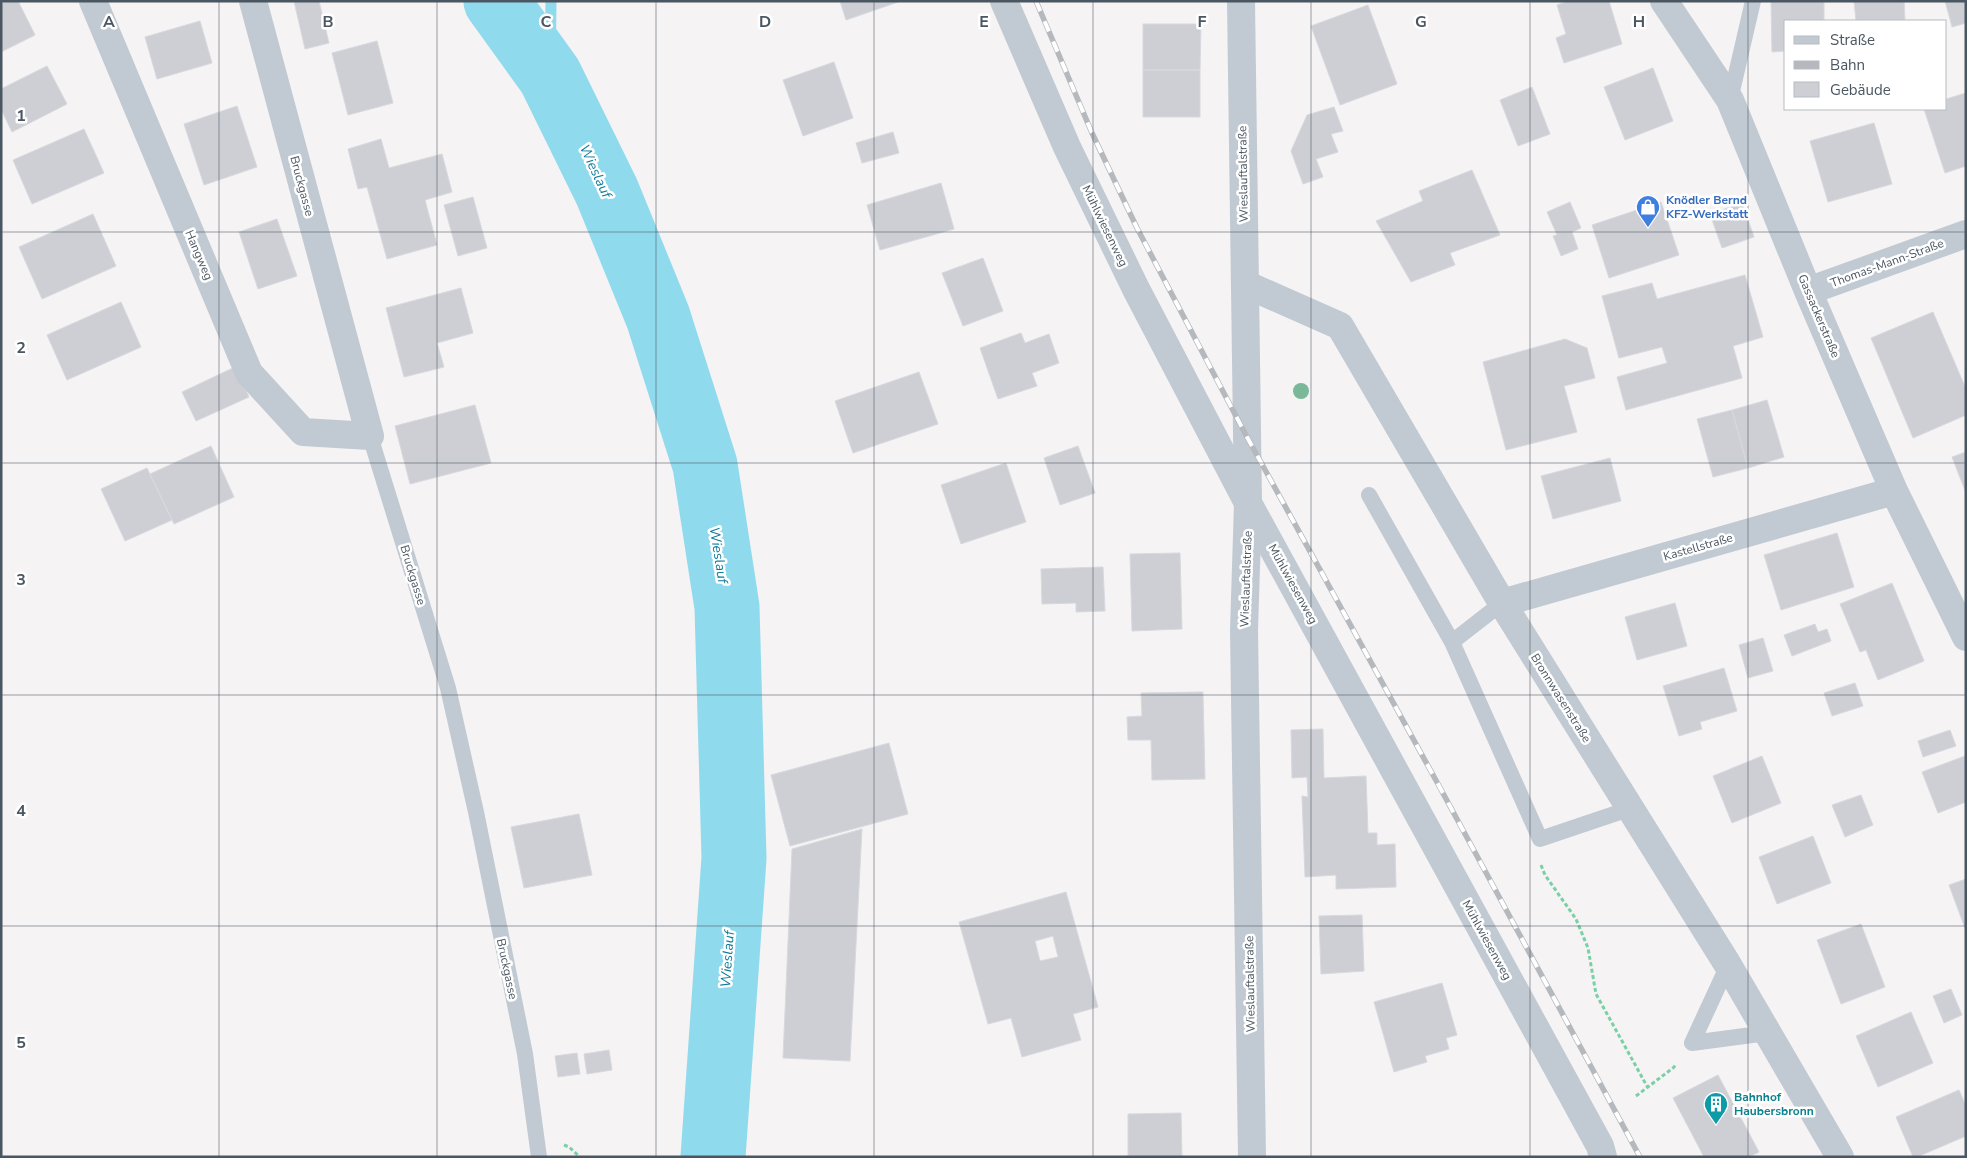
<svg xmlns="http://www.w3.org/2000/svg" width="1967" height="1158" viewBox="0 0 1967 1158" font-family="'Nunito Sans',sans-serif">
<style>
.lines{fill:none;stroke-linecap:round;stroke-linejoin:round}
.stream{stroke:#90daee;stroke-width:11}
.river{stroke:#90daee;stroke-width:65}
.building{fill:#cdcfd5;stroke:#d7d9de;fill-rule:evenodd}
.path{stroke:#7ad0a6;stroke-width:3;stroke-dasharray:4 2.5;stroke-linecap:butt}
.service{stroke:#c1cad2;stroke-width:16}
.minor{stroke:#c1cad2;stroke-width:28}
.tertiary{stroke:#c1cad2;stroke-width:28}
.rail-casing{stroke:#b5b8bd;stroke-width:5.5}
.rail{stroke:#fff;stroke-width:4;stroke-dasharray:11;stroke-linecap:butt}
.tree{fill:#7bb799}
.grid{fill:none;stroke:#4a5661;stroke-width:1;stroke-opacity:0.55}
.labels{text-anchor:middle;stroke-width:5;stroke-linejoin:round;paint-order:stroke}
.street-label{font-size:12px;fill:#4a5661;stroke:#fff}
.shop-label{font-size:12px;font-weight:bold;fill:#366cbe;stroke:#fff;text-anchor:start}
.culture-label{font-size:12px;font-weight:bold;fill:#0d838f;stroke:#fff;text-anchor:start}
.water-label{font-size:14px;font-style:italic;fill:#0c7c9b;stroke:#fff}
.grid-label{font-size:16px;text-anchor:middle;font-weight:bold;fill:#4a5661;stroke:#fff;stroke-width:5;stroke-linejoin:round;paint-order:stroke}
</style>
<rect width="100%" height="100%" fill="#f5f3f3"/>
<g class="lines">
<path class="stream" d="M550 76 551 1"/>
<path class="river" d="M496 1 550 76 607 192 658 317 705 465 727 607 734 858 713 1157"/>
</g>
<path class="building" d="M6 1H18L35 35 1 52V4Z
M294 1H319L329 43 305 49Z
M840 1H901L846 20Z
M1568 1H1609L1622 44 1564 63 1556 38 1566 34 1557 5Z
M1771 1H1824V21H1786V51L1772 52Z
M1854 1H1904L1905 21H1856Z
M1945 1H1966V23L1952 27Z
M1368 5 1397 84 1340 105 1311 26Z
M200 21 212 63 157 79 145 37Z
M1143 24H1201L1200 70H1143Z
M377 41 393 103 348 115 332 53Z
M834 62 853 118 803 136 783 80Z
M47 66 67 104 12 132 1 109V89Z
M1653 68 1673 121 1625 140 1604 87Z
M1143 70H1200V117H1143Z
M1532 87 1550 134 1518 146 1500 100Z
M1966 93V166L1945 173 1924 109H1946V99Z
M237 106 257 167 204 185 184 124Z
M1334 107 1343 131 1331 134 1338 152 1316 159 1323 177 1303 184 1291 151 1307 115Z
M1874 123 1892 184 1828 202 1810 141Z
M84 129 104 173 32 204 13 160Z
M893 132 899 153 862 163 856 143Z
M381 139 389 168 442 154 452 192 425 200 437 245 387 259 367 187 358 189 348 149Z
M1472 170 1500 235 1450 253 1455 265 1411 282 1376 221 1423 201 1419 191Z
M941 183 954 229 880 250 867 205Z
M473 197 487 248 458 256 444 205Z
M1570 202 1581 228 1572 232 1578 249 1561 256 1553 236 1557 235 1547 212Z
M1661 202 1679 255 1609 278 1592 225Z
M1742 203 1754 237 1722 248 1710 214Z
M93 214 116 266 42 299 19 247Z
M277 219 297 276 258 289 239 232Z
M983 258 1003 311 963 326 942 273Z
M1745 275 1763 337 1733 346 1742 378 1626 410 1617 377 1667 363 1662 347 1619 358 1602 296 1652 283 1657 299Z
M461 288 473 333 437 343 444 367 404 377 386 308Z
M121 302 141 347 67 380 47 335Z
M1933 312 1966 389V415L1913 438 1871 338Z
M1021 333 1025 343 1049 334 1059 363 1032 373 1037 386 998 399 980 348Z
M1565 339 1587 348 1595 378 1564 386 1577 432 1506 450 1483 362Z
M235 367 249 397 196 421 182 392Z
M919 372 938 424 853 453 835 401Z
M1767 400 1784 457 1748 468 1732 410Z
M475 405 491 463 410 484 395 426Z
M1732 410 1748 468 1713 477 1697 419Z
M211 446 234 497 174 524 150 474Z
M1078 446 1095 493 1060 505 1044 458Z
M1966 452V493L1952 457Z
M1610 458 1621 501 1553 519 1541 476Z
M1006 463 1026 522 961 544 941 485Z
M147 468 172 520 125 541 101 489Z
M1837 533 1854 587 1781 610 1764 555Z
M1180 553 1182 629 1132 631 1130 554Z
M1103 567 1105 611 1076 612V603L1042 604 1041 569Z
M1892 583 1924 661 1878 680 1866 650 1860 652 1840 604Z
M1675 603 1687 646 1637 660 1625 617Z
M1815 624 1818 632 1827 629 1831 641 1792 656 1784 635Z
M1763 638 1773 671 1748 678 1739 645Z
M1724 668 1737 711 1700 722 1702 729 1679 736 1663 686Z
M1855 683 1863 706 1832 716 1824 693Z
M1203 692 1205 779 1152 780 1151 740H1128L1127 717 1142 716 1141 693Z
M1323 729 1324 778 1366 776 1368 833H1377V845L1395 844 1396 887 1336 889V875L1305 877 1302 796 1308 797 1307 777 1292 778 1291 730Z
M1950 730 1956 746 1923 757 1918 741Z
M889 743 908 814 790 846 771 775Z
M1762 756 1781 803 1732 823 1713 776Z
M1965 756 1966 802 1938 813 1922 772Z
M1861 795 1873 825 1845 837 1832 805Z
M579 814 592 875 524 888 511 827Z
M862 829 850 1061 783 1058 792 849Z
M1813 836 1831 883 1777 904 1759 857Z
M1966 879V931L1949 885Z
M1066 892 1098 1007 1073 1014 1081 1040 1022 1057 1011 1018 988 1024 959 922ZM1053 936 1058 957 1040 961 1035 941Z
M1362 915 1364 971 1321 974 1319 916Z
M1861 924 1885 987 1841 1004 1817 940Z
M1442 983 1457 1035 1446 1038 1449 1049 1425 1056 1427 1062 1394 1072 1374 1002Z
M1951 989 1962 1015 1944 1023 1933 996Z
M1911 1012 1933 1063 1878 1087 1856 1036Z
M609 1050 612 1070 587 1074 584 1054Z
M577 1053 580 1074 558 1077 555 1056Z
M1718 1075 1759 1152 1749 1157H1704L1673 1098Z
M1959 1090 1966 1106V1136L1917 1157H1913L1896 1117Z
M1181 1113 1182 1157H1128V1114Z"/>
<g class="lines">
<path class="path" d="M1541 865 1545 875 1576 919 1588 948 1596 994 1648 1088
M1636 1096 1673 1068 1677 1064
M564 1145 569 1147 580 1157"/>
<path class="service" d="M1730 100 1753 1
M370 436 448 688 476 812 525 1054 539 1157
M1369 495 1452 642 1540 839 1629 809
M1452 642 1502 603
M1692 1043 1728 965
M1692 1043 1767 1033"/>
<path class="minor" d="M93 1 249 373 303 432 370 436 253 1
M1004 1 1067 147 1136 289 1248 503 1600 1146 1603 1157
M1664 1 1730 100 1808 291 1894 491 1966 637
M1245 284 1340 326 1502 603 1728 965 1840 1157
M1808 291 1966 234
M1502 603 1894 491"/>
<path class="tertiary" d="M1241 1 1248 503 1244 631 1252 1157"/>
<g class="rail-casing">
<path id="rail" d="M1036 1 1092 133 1137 228 1247 437 1438 784 1640 1157"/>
</g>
<use href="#rail" class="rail"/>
</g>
<circle class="tree" cx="1301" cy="391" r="8"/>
<path class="grid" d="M219 1V1157M437 1V1157M656 1V1157M874 1V1157M1093 1V1157M1311 1V1157M1530 1V1157M1748 1V1157M1 232H1966M1 463H1966M1 695H1966M1 926H1966"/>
<defs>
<g id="shop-pin" transform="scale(1.25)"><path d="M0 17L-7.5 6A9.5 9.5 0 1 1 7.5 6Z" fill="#3f7fe0" stroke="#fff"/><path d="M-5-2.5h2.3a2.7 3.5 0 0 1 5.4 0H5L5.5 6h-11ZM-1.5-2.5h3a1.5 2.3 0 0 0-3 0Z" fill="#fff"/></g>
<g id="building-pin" transform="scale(1.25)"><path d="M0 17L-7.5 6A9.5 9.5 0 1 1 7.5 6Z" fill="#0f9aa8" stroke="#fff"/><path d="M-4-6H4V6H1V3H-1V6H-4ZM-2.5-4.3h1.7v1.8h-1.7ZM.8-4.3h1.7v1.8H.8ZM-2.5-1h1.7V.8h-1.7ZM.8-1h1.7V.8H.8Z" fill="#fff"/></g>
</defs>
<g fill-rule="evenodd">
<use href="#shop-pin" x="1648" y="207"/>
<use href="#building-pin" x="1716" y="1104"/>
</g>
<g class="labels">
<g class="street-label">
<text transform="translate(1243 174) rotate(-91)" y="4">Wieslauftalstraße</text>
<text transform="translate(302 186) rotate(75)" y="4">Bruckgasse</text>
<text transform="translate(1105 226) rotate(64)" y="4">Mühlwiesenweg</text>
<text transform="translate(199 255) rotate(67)" y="4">Hangweg</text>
<text transform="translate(1887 263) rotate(-20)" y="4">Thomas-Mann-Straße</text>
<text transform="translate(1819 316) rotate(67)" y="4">Gassackerstraße</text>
<text transform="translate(1698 547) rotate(-16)" y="4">Kastellstraße</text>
<text transform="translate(413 575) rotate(73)" y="4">Bruckgasse</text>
<text transform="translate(1246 579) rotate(-88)" y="4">Wieslauftalstraße</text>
<text transform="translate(1293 584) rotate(61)" y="4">Mühlwiesenweg</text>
<text transform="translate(1561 698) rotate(58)" y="4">Bronnwasenstraße</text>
<text transform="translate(1487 940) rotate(61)" y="4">Mühlwiesenweg</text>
<text transform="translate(507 969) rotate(78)" y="4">Bruckgasse</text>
<text transform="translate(1250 984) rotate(-91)" y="4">Wieslauftalstraße</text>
</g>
<g class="shop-label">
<text x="1666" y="204">Knödler Bernd<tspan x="1666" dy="14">KFZ-Werkstatt</tspan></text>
</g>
<g class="culture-label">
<text x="1734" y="1101">Bahnhof<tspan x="1734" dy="14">Haubersbronn</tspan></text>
</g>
<g class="water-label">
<text transform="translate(596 171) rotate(65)" y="5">Wieslauf</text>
<text transform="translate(719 555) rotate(81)" y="5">Wieslauf</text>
<text transform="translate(727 959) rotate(-86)" y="5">Wieslauf</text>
</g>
</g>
<g class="grid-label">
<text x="109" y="27">A</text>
<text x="328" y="27">B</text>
<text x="546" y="27">C</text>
<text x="765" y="27">D</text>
<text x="984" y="27">E</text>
<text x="1202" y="27">F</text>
<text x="1421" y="27">G</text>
<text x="1639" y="27">H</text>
<text x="21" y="121">1</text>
<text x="21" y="353">2</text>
<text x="21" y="585">3</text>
<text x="21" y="816">4</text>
<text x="21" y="1048">5</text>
</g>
<rect width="1967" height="1158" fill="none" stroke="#4a5661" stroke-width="5"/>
<rect x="1784" y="20" width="162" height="90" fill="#ffffff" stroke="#b7bbc0"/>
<rect x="1794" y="36" width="25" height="8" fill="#c1cad2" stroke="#b7bbc0"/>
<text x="1830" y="45" font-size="15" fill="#4a5661">Straße</text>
<rect x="1794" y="61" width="25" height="8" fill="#b5b8bd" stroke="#b7bbc0"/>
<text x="1830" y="70" font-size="15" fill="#4a5661">Bahn</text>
<rect x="1794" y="82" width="25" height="15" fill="#cdcfd5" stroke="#b7bbc0"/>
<text x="1830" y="95" font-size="15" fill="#4a5661">Gebäude</text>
</svg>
